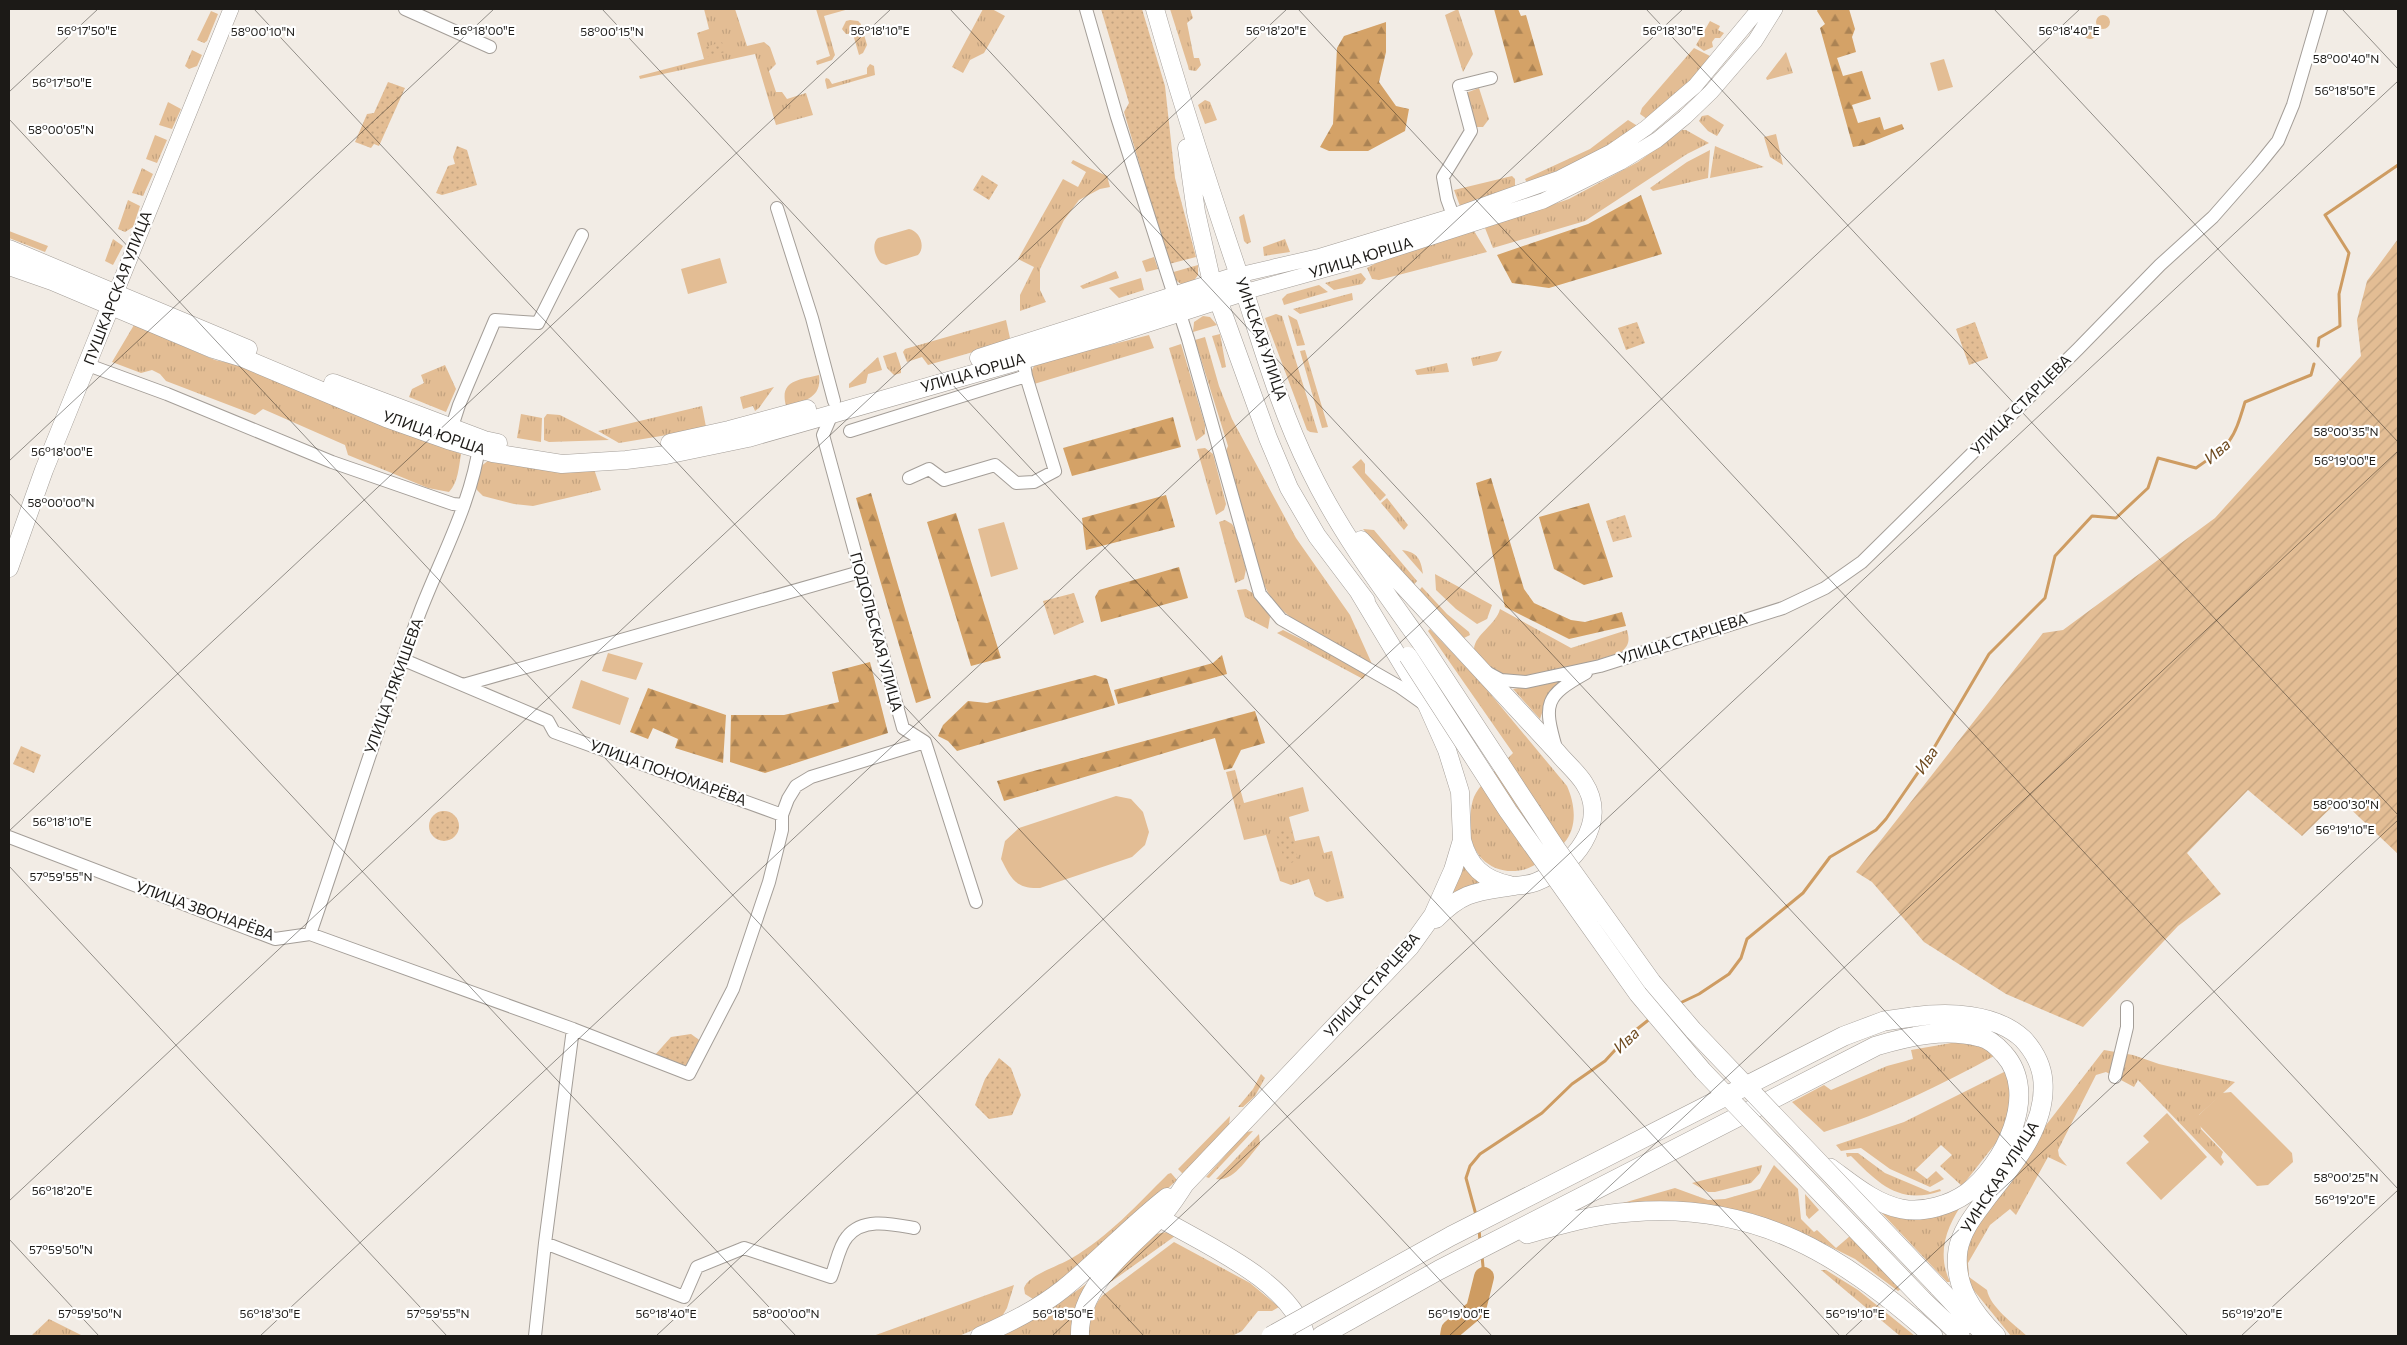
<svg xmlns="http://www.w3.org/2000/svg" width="2407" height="1345" viewBox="0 0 2407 1345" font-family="Commissioner,sans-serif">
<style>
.grass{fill:url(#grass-tufts)}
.forest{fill:url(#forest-firs)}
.park{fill:url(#park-dots)}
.garden{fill:url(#garden-furrows)}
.pitch{fill:#e3bd94}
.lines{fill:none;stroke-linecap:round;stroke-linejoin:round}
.stream{stroke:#ce9c62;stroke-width:3}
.river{stroke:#ce9c62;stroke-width:20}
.minor-casing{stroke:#a49e98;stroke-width:14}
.tertiary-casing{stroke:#a49e98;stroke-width:16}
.secondary-casing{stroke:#a49e98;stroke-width:19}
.primary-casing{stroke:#a49e98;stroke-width:20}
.minor{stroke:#fff;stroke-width:12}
.tertiary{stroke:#fff;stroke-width:15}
.secondary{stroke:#fff;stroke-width:18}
.primary{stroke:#fff;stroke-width:19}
.secondary-bridge-casing{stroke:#a49e98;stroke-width:19;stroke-linecap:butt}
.primary-bridge-casing{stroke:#a49e98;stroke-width:20;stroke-linecap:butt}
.secondary-bridge{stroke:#fff;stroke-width:18}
.primary-bridge{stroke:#fff;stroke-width:19}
.ticks{fill:none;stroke:#1c1a17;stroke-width:1;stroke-opacity:0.45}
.labels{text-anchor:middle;stroke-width:4.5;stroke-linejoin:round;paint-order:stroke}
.street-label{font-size:15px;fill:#1c1a17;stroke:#fff}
.water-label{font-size:16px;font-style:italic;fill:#6e4a1f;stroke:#fff}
.ticks-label{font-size:12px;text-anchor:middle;fill:#1c1a17;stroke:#fff;stroke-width:4.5;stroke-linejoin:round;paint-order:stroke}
</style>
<defs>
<pattern id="grass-tufts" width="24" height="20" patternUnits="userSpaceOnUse" patternTransform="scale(1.25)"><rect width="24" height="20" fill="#e3bd94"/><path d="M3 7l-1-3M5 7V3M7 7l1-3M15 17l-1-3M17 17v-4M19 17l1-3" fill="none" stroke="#c2a27f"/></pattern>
<pattern id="forest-firs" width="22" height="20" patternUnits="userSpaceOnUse" patternTransform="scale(1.25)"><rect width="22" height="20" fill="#d4a267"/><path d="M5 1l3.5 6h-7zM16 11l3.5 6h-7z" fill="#ab8354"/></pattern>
<pattern id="park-dots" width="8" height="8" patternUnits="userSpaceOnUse" patternTransform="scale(1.25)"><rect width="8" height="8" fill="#e3bd94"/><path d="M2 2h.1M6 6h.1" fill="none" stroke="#c2a27f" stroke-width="1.8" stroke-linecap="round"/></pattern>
<pattern id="garden-furrows" width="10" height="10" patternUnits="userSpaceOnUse" patternTransform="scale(1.25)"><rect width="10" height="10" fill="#e3bd94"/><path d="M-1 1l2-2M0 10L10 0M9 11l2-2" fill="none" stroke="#c2a27f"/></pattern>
</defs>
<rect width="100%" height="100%" fill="#f2ece5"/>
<path class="grass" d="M704 9H735L747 46 764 42 770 47 776 64 769 71 776 92H782L787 99 806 93 813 115 776 125 755 54 640 79 639 76 704 59 697 33 709 29Z
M816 9H849L824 16 835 55 832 60 817 65 816 61 830 56Z
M983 9H992L1005 16 984 53 970 60 963 73 952 67Z
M1170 9H1190L1193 18 1187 23 1194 58H1199L1201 65 1196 71 1189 70 1188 66Z
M1458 9 1473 54 1463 72 1445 15Z
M211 11 218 14 207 41 204 43 197 40Z
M2096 22a7 7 0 1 1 14 0a7 7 0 1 1-14 0Z
M850 20 858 21 861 24 867 45 863 53 859 55 853 34H846L842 29 846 21Z
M1710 21 1720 26 1718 30 1724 33 1720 38H1715L1712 42 1713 47 1704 51 1696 45Z
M2083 32a7 7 0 1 1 14 0a7 7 0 1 1-14 0Z
M1694 48 1710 56 1693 80 1647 119 1640 114 1642 108Z
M192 50 202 55 197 66 189 69 185 66Z
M1786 52 1793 73 1767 80 1766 78Z
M870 64 874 66 875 75 827 89 825 80 826 78 829 79 832 84 867 74V68Z
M1479 88 1489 119 1483 127H1475L1466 93Z
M1205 100 1210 102 1217 120 1205 124 1198 105Z
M168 102 181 109 172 129 159 125Z
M1708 115 1724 125 1717 136 1708 131 1699 121 1702 116Z
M1628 120 1636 125 1637 128 1601 152 1529 183 1526 181 1525 179 1590 149Z
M1682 130H1686L1709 143 1687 154 1585 221 1493 248 1485 228 1569 199 1638 162Z
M1776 134 1783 165 1770 157 1764 137Z
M155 135 167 140 157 163 146 159Z
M1715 146 1764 167 1710 178Z
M1710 150 1708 178 1653 191 1650 188 1687 162Z
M1073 160 1107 176 1110 187 1100 189 1079 200 1064 220 1040 269V290L1046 302 1020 311V295L1034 267 1018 259 1063 179 1078 187 1086 172 1071 163Z
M142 168 153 174 143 196 132 193Z
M1512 176 1515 179V189L1465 206H1460L1454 190Z
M128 200 140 206 133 227 125 232 118 229Z
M1244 214 1251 242 1247 244 1244 241 1239 217Z
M9 231 48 246 45 252 9 238Z
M1474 231 1487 252 1379 280 1372 279 1367 268 1387 257Z
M113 239 123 246 113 265 105 261Z
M1285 239 1290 252 1264 256 1263 247Z
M1154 257 1158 269 1146 272 1142 261Z
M1198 265V275L1193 282 1181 284 1174 279 1170 273Z
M1116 271 1119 278 1083 289 1080 286Z
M1361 273 1366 279 1362 284 1334 290 1325 283Z
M1141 278 1144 290 1119 298 1109 288Z
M1319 285 1328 292 1284 305 1282 299 1287 294Z
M1352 293 1353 300 1300 314 1293 309Z
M1276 314 1282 316 1318 433 1310 432 1307 430 1265 318Z
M1288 315 1297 320 1305 345 1297 346Z
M1203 316 1210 317 1217 325 1193 332 1194 322Z
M1006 320 1010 338 1004 343 928 365 922 357 907 362 903 352 905 349Z
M134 325 215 360 248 367 461 454C459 466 458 483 449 492L428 488 348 455 345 445 263 409 255 415 166 381 160 374 152 370 141 373 112 362Z
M1220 334 1226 367 1222 368 1212 336Z
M1149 335 1154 348 1034 384 1031 372 1035 364Z
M1205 337 1219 386 1232 419 1296 538 1350 615 1372 664C1339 646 1298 630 1274 601 1260 584 1255 557 1249 537 1241 509 1233 481 1225 453L1228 446 1195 340Z
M1181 344 1205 425V434L1196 441 1169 348Z
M1305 350 1328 427 1322 428 1300 351Z
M1502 351 1497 361 1473 366 1471 358Z
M896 352 901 367V373L894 375 887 368 883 356Z
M878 357 882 370 868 374 866 383 849 388V384Z
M1447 363 1449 372 1417 375 1415 370Z
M445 365 456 389 446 412 409 397 412 389 424 383 421 375Z
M819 375C822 398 805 401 786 406 779 380 799 380 819 375Z
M774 387 759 408 755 411 753 406 743 409 740 397Z
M702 406 706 427 703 429 619 443 598 431Z
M521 414 542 418 541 442 517 438Z
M547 414 560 415 609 440 549 442 544 440V418Z
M1205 448 1213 454 1226 504 1224 510 1216 515 1197 449Z
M1361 459 1365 464V473L1386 495 1380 501 1352 467Z
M489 460C526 468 556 470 594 469L601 490 533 506 514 504 483 496 477 490 475 484 480 467Z
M1387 498 1408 525 1404 530 1381 503Z
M1225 520 1232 524 1235 529 1246 569 1244 579 1235 583 1219 522Z
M1363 529 1374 530 1417 581 1412 587Z
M1402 550C1417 552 1421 559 1423 574Z
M1435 574 1492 605 1487 619 1477 624 1456 609 1436 590Z
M1422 587 1447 614 1469 632 1470 635 1464 638 1459 635 1417 593Z
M1246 589 1256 595 1270 617 1268 629 1245 617 1237 590Z
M1500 609 1571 648 1627 630C1630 641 1629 646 1620 653 1594 660 1535 683 1510 678 1496 674 1482 661 1474 649 1475 634 1496 625 1500 609Z
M1430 629 1483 685 1567 786C1575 804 1578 827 1564 843 1560 849 1551 853 1545 857 1540 861 1533 867 1526 869 1496 878 1469 857 1470 826 1471 815 1470 803 1476 793 1485 778 1501 766 1513 753L1428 631Z
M1283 630 1367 672 1363 679 1277 633Z
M1560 680 1548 695 1540 719 1513 689Z
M1235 770 1244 803 1303 787 1309 811 1289 817 1295 841 1319 836 1324 853 1332 851 1344 898 1327 902 1315 896 1309 879 1291 885 1280 881 1266 835 1244 840 1226 772Z
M1461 857 1486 884 1448 900Z
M1957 1042 1979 1043 1996 1055C1941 1085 1884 1113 1824 1132L1792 1102 1824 1085 1831 1090 1887 1066 1913 1059 1911 1050Z
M2104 1050 2133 1055 2159 1064 2235 1082 2199 1115 2201 1129 2223 1152 2221 1157 2224 1162 2221 1166 2138 1080 2134 1087 2106 1072 2096 1075 2058 1150 2059 1156 2067 1166 2048 1157 2016 1215 2010 1209 1990 1225 1968 1263 1969 1277 1987 1290C1990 1307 2014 1324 2027 1336H2011L1971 1287 1965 1262 1971 1228 2043 1129Z
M2010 1069 2018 1096 1999 1139 1962 1186 1940 1166 1952 1155 1941 1145 1915 1170 1927 1179 1936 1171 1944 1179 1930 1187 1890 1169 1861 1148 1841 1151 1836 1145 1904 1122Z
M1261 1074 1265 1078 1255 1096 1243 1107H1238L1253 1089Z
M1230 1116 1229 1125 1183 1174 1178 1169Z
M1253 1131 1209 1178 1206 1177 1246 1132Z
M1259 1134 1260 1144C1249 1156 1233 1183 1216 1179Z
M1846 1153H1858L1885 1173 1930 1192 1940 1189 1941 1191C1899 1205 1879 1184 1851 1156L1847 1157Z
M1762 1165 1760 1173 1751 1183 1715 1192H1708L1692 1183Z
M1774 1165 1798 1189 1801 1219 1814 1232 1817 1230 1836 1248 1850 1236 1901 1289 1898 1291 1855 1259 1825 1244 1784 1227 1602 1209 1675 1188 1708 1200 1725 1199 1760 1189Z
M1171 1173 1177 1180 1106 1245 1038 1297 1033 1299 1025 1294 1024 1288C1028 1275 1059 1266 1072 1258 1108 1237 1138 1204 1168 1174Z
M1805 1194 1819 1210 1809 1219 1806 1215Z
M1965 1200C1947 1225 1936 1252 1950 1282H1947L1878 1209Z
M1167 1232 1175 1236 1108 1284 1128 1260 1156 1234Z
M1174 1242 1250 1283 1279 1307 1272 1311H1258L1242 1331 1232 1336H1088C1089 1321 1092 1308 1102 1296Z
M1821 1270H1826L1858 1290 1915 1336H1900Z
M1100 1274 1074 1336H1001L1051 1309Z
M1014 1285 1007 1308 1001 1318 959 1336H873Z
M49 1319 83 1336H31Z"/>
<path class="forest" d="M1494 9H1518L1521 16 1526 15 1543 75 1514 83Z
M1818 9H1849L1855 29 1852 37 1856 52 1837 58 1843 76 1862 71 1871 99 1852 105 1858 123 1880 117 1884 130 1902 124 1904 129 1864 145 1853 147 1820 28 1825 24 1817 11Z
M1386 22V52L1379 82 1396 106 1409 109 1405 131 1368 151H1329L1320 147 1333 124 1337 48 1344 36Z
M1641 195 1662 254 1549 288 1512 283 1497 255 1588 224Z
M1173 417 1181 447 1072 476 1063 448Z
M1491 478 1524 589 1534 603 1571 620 1585 622 1622 612 1626 626 1569 639 1505 607 1476 483Z
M871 493 931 698 916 703 856 498Z
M1166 495 1175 527 1086 550 1082 518Z
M1589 503 1613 577 1584 585 1554 569 1539 517Z
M956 513 1001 658 971 666 927 522Z
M1179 567 1188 598 1101 622 1095 597 1099 590Z
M1222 655 1227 674 1118 704 1114 690 1213 663Z
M870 662 888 733 765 773 730 762 731 715H784L839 702 832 672Z
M1095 675 1107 679 1115 705 957 751 948 741 938 736 943 725 968 701 987 703Z
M648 688 726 715 723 763 675 748 678 739 653 728 648 739 630 732Z
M1255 711 1265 743 1241 750 1232 768 1224 770 1215 738 1004 801 997 781Z"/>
<path class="park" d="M1101 9H1142L1165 86 1175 178 1196 257 1169 264 1124 112 1129 103Z
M722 42 725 52 708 57 705 47Z
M388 82 405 88 379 146 374 144 371 148 355 142 367 114 374 113Z
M457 146 467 150 477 185 442 195 436 193 448 166 455 164 453 157Z
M982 175 998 185 989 200 973 190Z
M1637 322 1645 343 1626 350 1618 328Z
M1975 322 1988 358 1969 365 1956 329Z
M1625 515 1632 537 1613 542 1606 521Z
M1074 593 1084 622 1054 635 1043 601Z
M21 746 41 755 34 773 13 764Z
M429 826a15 15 0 1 1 30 0a15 15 0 1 1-30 0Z
M1291 828 1298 860 1286 865 1276 833Z
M691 1034 702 1042 687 1068 654 1056 671 1037Z
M999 1058 1011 1068 1021 1095 1012 1115 989 1119 975 1105 985 1079Z"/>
<path class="garden" d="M2398 239V854L2340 799 2302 836 2248 790 2187 853 2221 894 2178 926 2083 1027 2006 994 1924 942 1872 882 1856 872 2043 633 2063 630 2215 518 2361 356 2357 320 2367 281Z"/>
<path class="pitch" d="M1944 59 1953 87 1938 91 1930 63Z
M909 229C920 231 926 247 918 255L886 265 881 263C875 257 871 244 878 238Z
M720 258 727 283 688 294 681 269Z
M1004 522 1018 569 991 577 978 529Z
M608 653 643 663 636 680 602 671Z
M581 680 629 698 620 725 572 708Z
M1116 796 1131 799 1143 812 1149 832 1145 845 1132 857 1040 888C1015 889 1011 878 1001 859L1005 841 1019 828Z
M2231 1092 2292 1153 2293 1162 2268 1185 2257 1186 2253 1182 2199 1125V1115L2222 1093Z
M2167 1113 2207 1157 2161 1200 2126 1163 2149 1142 2143 1136Z"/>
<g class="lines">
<path class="stream" d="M2318 346 2319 338 2340 326 2339 294 2349 253 2325 215 2398 165
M1678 1004 1699 994 1729 974 1741 958 1747 939 1803 893 1830 857 1876 830 1886 819 1928 758 1989 654 2045 598 2055 556 2092 516 2116 518 2148 488 2158 458 2196 468C2231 444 2233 442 2245 402L2311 375 2314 364
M1476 1215 1466 1178 1470 1166 1480 1154 1542 1113 1572 1084 1605 1061 1627 1037 1651 1018
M1479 1228 1480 1242
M1482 1256 1484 1277"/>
<path class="river" d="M1450 1336 1451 1330 1476 1309 1484 1277"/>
<g class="minor-casing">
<path id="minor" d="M405 9 490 47
M1086 9 1117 117 1188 339 1260 594 1281 619 1400 687 1424 704
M777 208 812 318 834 401
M1456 224 1447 199 1443 177 1471 131 1459 86 1491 78
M88 365 167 394 332 462 453 504 464 505
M832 414 823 435 903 728 925 742 976 902
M850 431 1026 376
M449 436 459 405 495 320 538 323 582 235
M909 478 929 469 944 480 995 465 1016 483 1034 482 1055 471 1026 376 1023 358
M404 660 548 721 554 732 782 815
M1488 673 1501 680 1526 682 1600 666 1783 608 1825 588 1862 562 2078 349 2160 265 2213 217 2257 167 2278 141 2293 105 2321 9
M463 685 860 572
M1556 748C1543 703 1545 696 1586 673
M9 837 275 939 310 934 573 1029 689 1074 733 989 769 882 782 830V815L788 799 796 786 811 777 925 742
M310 934C347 827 380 718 420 612 442 555 472 502 480 441
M2115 1077 2127 1027V1007
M545 1243 684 1297 697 1267 744 1248 831 1277C836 1265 839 1246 847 1237 863 1217 892 1224 914 1228
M535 1336 545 1243 573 1029"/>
</g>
<g class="tertiary-casing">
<path id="tertiary" d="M1239 275 1321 256 1453 216 1560 178 1611 152 1646 128 1695 86 1759 9
M1244 292 1370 257 1543 201 1621 162 1657 140 1685 117 1711 92 1755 41 1775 9
M115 295 231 9"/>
</g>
<g class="secondary-casing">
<path id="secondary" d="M1155 9C1182 104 1213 199 1245 293 1264 352 1282 414 1310 470 1340 532 1382 588 1422 644
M1187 148 1196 212 1212 283 1268 438 1289 488 1317 536 1366 601
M9 249 248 349
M9 266 52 281 213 349 243 358 386 418 448 440 493 453 562 464 626 460 666 455 748 438 1113 334 1244 292
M979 358 1239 275
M333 383 484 440 498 443
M670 443 729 430 807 409
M1361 540 1557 752C1565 762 1577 772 1584 783 1610 823 1573 867 1536 882 1529 885 1521 885 1514 886 1477 892 1463 891 1436 919
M9 568 44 470 115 295
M1462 840C1469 866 1483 880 1510 885
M1149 1219 1160 1218C1207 1246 1290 1281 1306 1336
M1938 1287 1968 1319 1987 1336
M1924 1301 1961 1336
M980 1336C1009 1323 1038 1309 1063 1289 1099 1260 1130 1226 1167 1197
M1080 1336C1078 1287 1129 1249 1160 1218 1170 1208 1177 1196 1185 1184L1410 947 1433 915 1453 870 1462 840 1460 792 1447 750 1427 705 1359 592"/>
</g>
<g class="primary-casing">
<path id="primary" d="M1912 1017C1948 1012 1995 1013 2023 1039 2034 1051 2042 1066 2043 1082 2046 1126 2015 1162 1989 1195 1976 1213 1962 1228 1958 1250 1953 1286 1973 1313 1996 1336
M1527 1234C1561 1224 1596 1214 1631 1212 1756 1202 1843 1255 1933 1336
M1321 1336 1439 1270 1876 1046C1910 1036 1945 1028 1980 1037 1990 1039 1998 1047 2004 1054 2040 1094 2004 1165 1967 1193 1950 1205 1924 1213 1902 1209 1875 1204 1852 1184 1830 1168"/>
</g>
<use href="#minor" class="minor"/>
<use href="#tertiary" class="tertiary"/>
<use href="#secondary" class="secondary"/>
<use href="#primary" class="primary"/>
<g class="secondary-bridge-casing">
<path id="secondary-bridge" d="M1422 644 1556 848 1652 982 1693 1030 1938 1287
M1408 656 1508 811 1638 994 1703 1071 1924 1301"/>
</g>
<g class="primary-bridge-casing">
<path id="primary-bridge" d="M1271 1336 1451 1236 1844 1036 1884 1021 1912 1017"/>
</g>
<use href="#secondary-bridge" class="secondary-bridge"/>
<use href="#primary-bridge" class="primary-bridge"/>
</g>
<path class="ticks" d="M254 9 1492 1336M602 9 1840 1336M950 9 2188 1336M1298 9 2398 1189M1646 9 2398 815M1994 9 2398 442M2342 9 2398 69M9 92 98 9M9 119 1144 1336M9 461 494 9M9 493 796 1336M9 831 891 9M9 866 447 1336M9 1201 1287 9M9 1239 99 1336M260 1336 1683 9M656 1336 2080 9M1052 1336 2398 81M1449 1336 2398 451M1845 1336 2398 820M2241 1336 2398 1190"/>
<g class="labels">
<g class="street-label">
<text transform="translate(1361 258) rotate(-17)" y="5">УЛИЦА ЮРША</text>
<text transform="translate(118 288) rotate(-69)" y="5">ПУШКАРСКАЯ УЛИЦА</text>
<text transform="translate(1261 339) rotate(71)" y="5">УИНСКАЯ УЛИЦА</text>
<text transform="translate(973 373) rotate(-16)" y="5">УЛИЦА ЮРША</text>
<text transform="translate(2021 405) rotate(-45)" y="5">УЛИЦА СТАРЦЕВА</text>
<text transform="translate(434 433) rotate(19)" y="5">УЛИЦА ЮРША</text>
<text transform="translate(876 632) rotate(75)" y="5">ПОДОЛЬСКАЯ УЛИЦА</text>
<text transform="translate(1683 639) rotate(-18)" y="5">УЛИЦА СТАРЦЕВА</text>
<text transform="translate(394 686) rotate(-70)" y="5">УЛИЦА ЛЯКИШЕВА</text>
<text transform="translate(668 773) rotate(20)" y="5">УЛИЦА ПОНОМАРЁВА</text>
<text transform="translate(205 911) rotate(20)" y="5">УЛИЦА ЗВОНАРЁВА</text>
<text transform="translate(1372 985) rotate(-48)" y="5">УЛИЦА СТАРЦЕВА</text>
<text transform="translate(2000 1177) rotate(-57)" y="5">УИНСКАЯ УЛИЦА</text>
</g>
<g class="water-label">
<text transform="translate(2217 451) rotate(-41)" y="6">Ива</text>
<text transform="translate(1926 760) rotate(-57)" y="6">Ива</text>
<text transform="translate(1626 1040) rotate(-44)" y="6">Ива</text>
</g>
</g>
<g class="ticks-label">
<text x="87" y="35">56°17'50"E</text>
<text x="484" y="35">56°18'00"E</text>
<text x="880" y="35">56°18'10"E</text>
<text x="1276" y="35">56°18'20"E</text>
<text x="1673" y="35">56°18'30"E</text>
<text x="2069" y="35">56°18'40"E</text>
<text x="263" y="36">58°00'10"N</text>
<text x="612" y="36">58°00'15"N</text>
<text x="2346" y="63">58°00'40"N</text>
<text x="62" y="87">56°17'50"E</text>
<text x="2345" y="95">56°18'50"E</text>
<text x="61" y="134">58°00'05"N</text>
<text x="2346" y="436">58°00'35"N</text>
<text x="62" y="456">56°18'00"E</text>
<text x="2345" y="465">56°19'00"E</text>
<text x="61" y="507">58°00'00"N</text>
<text x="2346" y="809">58°00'30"N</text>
<text x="62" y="826">56°18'10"E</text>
<text x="2345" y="834">56°19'10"E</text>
<text x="61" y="881">57°59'55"N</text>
<text x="2346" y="1182">58°00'25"N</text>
<text x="62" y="1195">56°18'20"E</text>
<text x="2345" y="1204">56°19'20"E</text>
<text x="61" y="1254">57°59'50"N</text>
<text x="90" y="1318">57°59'50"N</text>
<text x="438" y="1318">57°59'55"N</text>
<text x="786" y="1318">58°00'00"N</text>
<text x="270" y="1318">56°18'30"E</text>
<text x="666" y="1318">56°18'40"E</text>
<text x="1063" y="1318">56°18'50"E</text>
<text x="1459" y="1318">56°19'00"E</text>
<text x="1855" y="1318">56°19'10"E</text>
<text x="2252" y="1318">56°19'20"E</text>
</g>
<rect width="2407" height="1345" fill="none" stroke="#1c1a17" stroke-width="20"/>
</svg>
